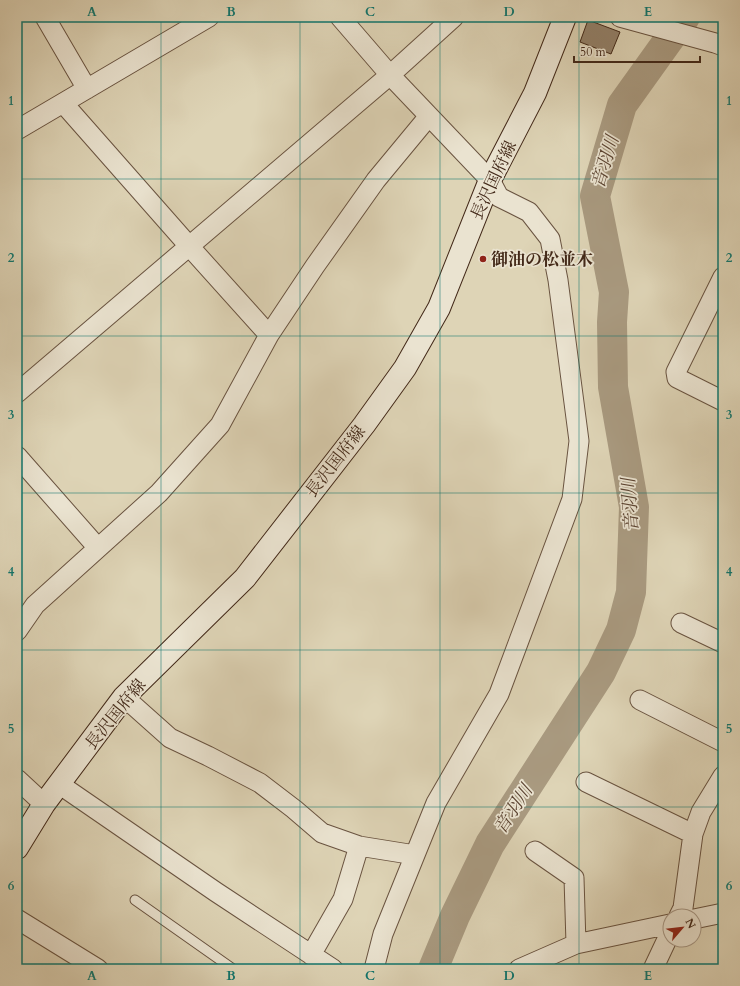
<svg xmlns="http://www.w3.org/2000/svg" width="740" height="986" viewBox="0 0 740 986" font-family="Cardo,'Noto Serif JP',serif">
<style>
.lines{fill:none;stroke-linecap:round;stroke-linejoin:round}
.river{stroke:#a99a80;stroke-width:30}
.building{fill:#93816a;stroke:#422818}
.lane-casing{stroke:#695340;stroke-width:11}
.street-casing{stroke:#695340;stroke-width:21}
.secondary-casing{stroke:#422818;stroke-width:24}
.lane{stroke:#eae3d0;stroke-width:9}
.street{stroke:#eae3d0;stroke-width:19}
.secondary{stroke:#eae3d0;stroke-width:22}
.grid{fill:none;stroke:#0f766e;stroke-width:1;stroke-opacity:0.55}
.poi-dot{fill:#8f2418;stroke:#eae3d0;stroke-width:1.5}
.labels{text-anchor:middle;stroke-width:3.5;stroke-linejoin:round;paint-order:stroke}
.street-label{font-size:17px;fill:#422818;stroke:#eae3d0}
.poi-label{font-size:17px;font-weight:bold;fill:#422818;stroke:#eae3d0;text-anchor:start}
.water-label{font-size:18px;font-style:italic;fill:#5c4432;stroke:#eae3d0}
.neatline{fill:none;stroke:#0f766e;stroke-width:1.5}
.grid-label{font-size:13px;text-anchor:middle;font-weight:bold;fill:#0f766e}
</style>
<rect width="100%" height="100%" fill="#ded4b6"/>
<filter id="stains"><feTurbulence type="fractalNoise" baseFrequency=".005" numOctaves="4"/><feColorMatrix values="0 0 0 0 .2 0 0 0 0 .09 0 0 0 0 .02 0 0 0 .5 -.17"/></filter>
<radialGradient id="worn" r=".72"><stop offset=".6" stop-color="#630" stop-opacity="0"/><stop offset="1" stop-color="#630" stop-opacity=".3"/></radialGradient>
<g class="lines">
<path class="river" d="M433 969 455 916 490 844 601 672 621 630 631 592 634 507 613 387 612 322 614 292 595 196 622 105 685 17"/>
</g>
<path class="building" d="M588 20 620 32 611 54 580 42Z"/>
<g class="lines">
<g class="lane-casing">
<path id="lane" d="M135 900 233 969"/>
</g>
<g class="street-casing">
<path id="street" d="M45 17 87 89
M340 17 390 75 490 180 499 197 529 212 550 239 558 280 579 441 572 499 499 694 436 803 383 934 374 969
M620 17 715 43 723 46
M63 103 189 246 269 335
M17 130 209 17
M723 277 676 372 677 378 723 401
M17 393 390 75 454 17
M17 456 98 548
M681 623 723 643
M17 631 35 605 159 493 220 425 269 335 315 266 376 180 429 116
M124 697 170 738 208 756 260 783 294 809 322 833 359 846 415 855
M640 700 723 742
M17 779 44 804
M586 782 693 834
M59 784 216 892 333 969
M535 851 574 878 576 944
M679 916 683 908 693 834 701 812 723 776
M17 919 98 969
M694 919 723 913
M311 955 343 899 359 846
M519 969 576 944 670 924
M653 969 670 933"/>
</g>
<g class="secondary-casing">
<path id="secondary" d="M17 848 44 804 124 697 245 578 364 425 405 368 439 308 490 180 535 93 565 17"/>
</g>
<use href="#lane" class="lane"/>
<use href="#street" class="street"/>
<use href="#secondary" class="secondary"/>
</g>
<path class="grid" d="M161 17V969M300 17V969M440 17V969M579 17V969M17 179H723M17 336H723M17 493H723M17 650H723M17 807H723"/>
<circle class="poi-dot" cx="483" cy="259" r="4"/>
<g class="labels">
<g class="street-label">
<text transform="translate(493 180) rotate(-65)" y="6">長沢国府線</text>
<text transform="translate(335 461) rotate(-52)" y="6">長沢国府線</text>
<text transform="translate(115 714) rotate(-51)" y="6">長沢国府線</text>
</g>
<g class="poi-label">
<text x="491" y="265">御油の松並木</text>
</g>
<g class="water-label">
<text transform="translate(605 162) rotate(-73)" y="6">音羽川</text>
<text transform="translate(630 505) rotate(-94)" y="6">音羽川</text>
<text transform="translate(513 809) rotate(-57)" y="6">音羽川</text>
</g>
</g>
<rect width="740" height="986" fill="none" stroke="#ded4b6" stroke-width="44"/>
<g transform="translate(682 928) rotate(62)"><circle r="19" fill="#eae3d0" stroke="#a79886"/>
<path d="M0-3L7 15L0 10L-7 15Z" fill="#8f2418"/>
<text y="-6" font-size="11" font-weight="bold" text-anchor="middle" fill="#422818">N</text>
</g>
<path d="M574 56v6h126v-6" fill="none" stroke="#422818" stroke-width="2"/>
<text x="580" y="56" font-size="12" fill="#422818" stroke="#eae3d0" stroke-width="3" paint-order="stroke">50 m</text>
<rect x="22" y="22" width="696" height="942" class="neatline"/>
<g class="grid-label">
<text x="92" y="16">A</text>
<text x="231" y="16">B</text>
<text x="370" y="16">C</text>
<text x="509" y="16">D</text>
<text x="648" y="16">E</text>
<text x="11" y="105">1</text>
<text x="729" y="105">1</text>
<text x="11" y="262">2</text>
<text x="729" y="262">2</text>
<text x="11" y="419">3</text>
<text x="729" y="419">3</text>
<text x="11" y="576">4</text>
<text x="729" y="576">4</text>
<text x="11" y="733">5</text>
<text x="729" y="733">5</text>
<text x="11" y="890">6</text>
<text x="729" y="890">6</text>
<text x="92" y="980">A</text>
<text x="231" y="980">B</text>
<text x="370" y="980">C</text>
<text x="509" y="980">D</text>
<text x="648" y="980">E</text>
</g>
<rect width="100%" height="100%" filter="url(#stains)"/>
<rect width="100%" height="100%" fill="url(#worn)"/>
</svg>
